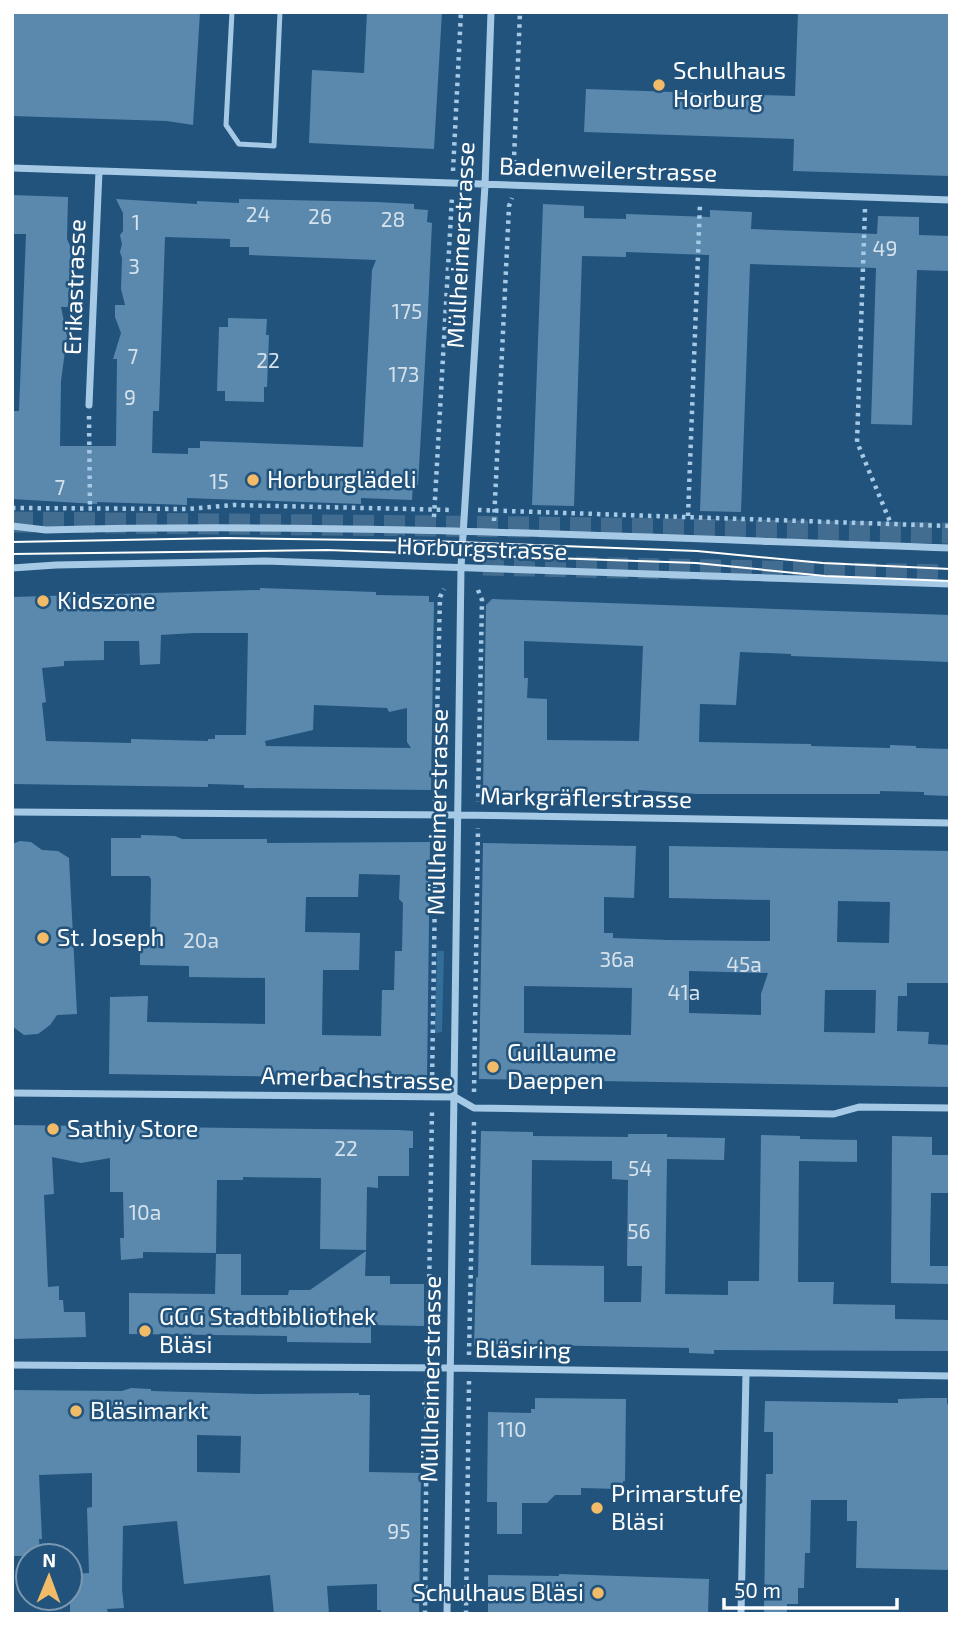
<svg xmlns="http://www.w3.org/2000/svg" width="962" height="1626" viewBox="0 0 962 1626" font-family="'Exo 2',sans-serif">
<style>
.green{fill:#356d9a}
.building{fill:#5b89ae;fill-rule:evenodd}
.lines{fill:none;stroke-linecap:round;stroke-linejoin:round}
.highway-tunnel{stroke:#436d90;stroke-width:21;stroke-dasharray:21 10;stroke-linecap:butt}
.path{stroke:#a6cae6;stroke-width:4.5;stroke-dasharray:3.5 5;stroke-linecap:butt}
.lane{stroke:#a6cae6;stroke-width:5}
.street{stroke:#a6cae6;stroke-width:7}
.tram{stroke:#fff;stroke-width:2}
.poi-dot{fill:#f1bb68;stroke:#22537c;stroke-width:2.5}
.labels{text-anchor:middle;stroke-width:5;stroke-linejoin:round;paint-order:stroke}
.number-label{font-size:21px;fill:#d6e2eb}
.poi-label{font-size:24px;fill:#fff;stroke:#22537c;text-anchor:start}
.street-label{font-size:24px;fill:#fff;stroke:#22537c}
</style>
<rect width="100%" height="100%" fill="#22537c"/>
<path class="green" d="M437 951H444L442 1032 435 1033Z"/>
<path class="building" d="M12 12H200L193 125 167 121 12 116Z
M367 12H442L434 149 309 143 312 70 364 73Z
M798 12H950V176L793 171 794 139 584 132 586 89 795 96Z
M12 195 68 197 67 239 71 248 68 307H61L67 336 61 381 60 446H116L117 359H113L121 333 115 317V305H125L121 289 122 258 120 252 122 244 120 235 123 231V213L116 199 197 204V201L239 203V199L377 202 414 204V209L428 210 427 222 432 223 428 310 418 485H413L412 500 361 498V504L187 498V505L97 502V504L12 499V411H19L26 234H12ZM165 237 230 239V247H249V255L376 260 372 270 363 447 200 441V448H188V454L152 453 153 411H159Z
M543 204 584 206V218L626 219V214L710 217V210L752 212 751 229 877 234 878 216 919 217V235L950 236V271L917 270 912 425 871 424 876 268 750 264 741 512 700 511 709 255 626 252V257L582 256 574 506 532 505Z
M228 318 267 319 266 335H269L267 387H264V402L225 401V391H217L219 327H228Z
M260 588 376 592V595L429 596V602H434L431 790 244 788V785L208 784V787L12 784V597L260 590ZM194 633H248L246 735H215V739H208V741L131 739V743L46 741 42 703 46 702 42 668 64 666V661L104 660V641H139L140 665 160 664 161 635ZM314 705 387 708 389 712 407 708V742L411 748 266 746 265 741 313 730Z
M492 599 950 615V662L791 656V654L740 652 736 705 700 704 699 742 811 744V746L890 748V745L916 746V748L950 749 949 796 924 795V792L880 791V794H697L638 790V793H615V797H583L582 792 483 791 486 605ZM524 641 643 646 639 741 547 740V699L527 698 528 678H524Z
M141 835 175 836 182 839H267V843L430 842 427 1079 109 1074 110 997 148 996 147 1022 265 1024V978L189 977V966L140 965V940H150L151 879 149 876H111V838H141ZM359 874 400 875 399 899 403 903 402 951H395L394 990H382L381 1036 322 1035 323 970H359L360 933 305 932 306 897H358Z
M20 841 31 842 42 850 58 851 69 858 77 1014 57 1015 50 1025 38 1034 24 1035 12 1026V844Z
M483 843 636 846 634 898 604 897V933H613V938L668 940 770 941V900L669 898V846L950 851V983H907V996H898L897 1031 929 1032 928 1044 950 1045V1087L479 1079ZM838 901 890 902 889 943 837 942ZM689 971 768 973 761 994V1015L689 1013ZM524 986 632 988 631 1035 524 1033ZM825 990H876L875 1033 824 1032Z
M12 1125 398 1130 413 1131V1148H409V1176H378V1188L367 1187 366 1250 320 1249 321 1178 243 1177V1180H217L216 1253 143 1252V1258L121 1260 120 1238H124L123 1192H110V1158L81 1163 52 1157 54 1194 44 1195 48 1287 59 1286V1300H63L64 1312H85L86 1337 12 1339Z
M481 1131 533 1132V1136L628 1137V1134H667V1137L725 1138 724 1160 667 1159 665 1294 728 1295V1281H759L761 1135 800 1136V1139L857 1140V1162L799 1161 798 1282H834L833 1304 895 1305V1319L950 1320V1351L714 1350V1354L689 1353V1348L538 1345V1351L515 1350V1345H474L476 1278 478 1277ZM532 1160 612 1161V1179L628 1180 627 1266H642L641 1302H604V1266L531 1265Z
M892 1136 932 1137V1155H950V1193H931L930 1244V1266H950V1284L891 1283Z
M366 1251 365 1276H390V1284H424V1326L371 1325V1343L287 1342V1336L129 1334V1293L215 1294 216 1254H241V1295H288L289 1290H310Z
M131 1388 151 1389V1391L257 1394 359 1393V1395H370L369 1472 421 1473 419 1614H381V1610H377V1584L327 1586 329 1614H274L270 1575 184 1584 177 1521 123 1526 122 1589 124 1608 107 1609 108 1614H70V1574L89 1573 87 1508 92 1507V1473L39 1475 42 1539H39L40 1556H12V1390L122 1391ZM197 1435 241 1436 240 1473 197 1472Z
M535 1398 626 1399 625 1481H623V1487L620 1489 581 1488V1495H555L547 1503H522V1534H497V1502H487L488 1412 531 1413V1409H535Z
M929 1398H947V1404H950V1570L856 1568 857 1521H847V1500H811L810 1553H805L804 1588H798V1604H787V1614H764L766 1474H773V1432H764L765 1401 898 1403V1399Z
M559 1574 709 1579 708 1614H488V1575L559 1576Z"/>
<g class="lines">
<path class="highway-tunnel" d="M12 522 534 527 950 533
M483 565 950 575"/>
<path class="path" d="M453 171 461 12
M516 172 514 159 520 12
M865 209 857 442 891 524
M89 416 90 509
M12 508 187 509 234 505 452 510
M478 510 950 526
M688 516 700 203
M434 517 452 197
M494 521 509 206 512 198
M478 590 482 600 478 802
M435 801 440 597 444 589
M432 1084 436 827
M474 1092 478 828
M428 1354 432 1110
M469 1355 474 1122
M425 1614 427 1380
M466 1614 469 1381"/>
<path class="lane" d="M232 12 226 125 239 144 274 146 280 12"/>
<path class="street" d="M12 168 950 200
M89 405 99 171
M12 526 46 530C347 522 649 538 950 548
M12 568 56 565 265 561 950 584
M12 812 457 815 950 823
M12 1093 455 1097 474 1108 834 1114 859 1107 950 1108
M12 1365 449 1368 950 1376
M447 1614 461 567 485 185 491 12
M741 1614 746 1373"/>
<path class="tram" d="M12 542 226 538 431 541 697 551 823 563 950 569
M12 554 327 550 696 563 825 576 950 581"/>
</g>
<g class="poi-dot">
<circle cx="659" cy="85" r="7"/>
<circle cx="253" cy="480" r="7"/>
<circle cx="43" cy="601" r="7"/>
<circle cx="43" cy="938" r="7"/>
<circle cx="493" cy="1067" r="7"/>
<circle cx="53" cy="1129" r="7"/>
<circle cx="145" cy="1331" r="7"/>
<circle cx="76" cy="1411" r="7"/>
<circle cx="597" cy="1508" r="7"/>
<circle cx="598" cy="1593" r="7"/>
</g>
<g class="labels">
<g class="number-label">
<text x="258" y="222">24</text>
<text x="320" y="224">26</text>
<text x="393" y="227">28</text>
<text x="136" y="230">1</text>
<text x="885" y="256">49</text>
<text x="134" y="274">3</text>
<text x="407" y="319">175</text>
<text x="133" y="364">7</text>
<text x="268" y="368">22</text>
<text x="404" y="382">173</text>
<text x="130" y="405">9</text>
<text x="219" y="489">15</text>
<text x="60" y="495">7</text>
<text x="201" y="948">20a</text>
<text x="617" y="967">36a</text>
<text x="744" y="972">45a</text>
<text x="684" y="1000">41a</text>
<text x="346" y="1156">22</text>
<text x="640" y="1176">54</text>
<text x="145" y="1220">10a</text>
<text x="639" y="1239">56</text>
<text x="512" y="1437">110</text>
<text x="399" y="1539">95</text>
</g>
<g class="poi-label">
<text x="673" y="79">Schulhaus<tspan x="673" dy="28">Horburg</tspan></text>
<text x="267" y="488">Horburglädeli</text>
<text x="57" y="609">Kidszone</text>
<text x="57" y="946">St. Joseph</text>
<text x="507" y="1061">Guillaume<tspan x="507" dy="28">Daeppen</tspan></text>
<text x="67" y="1137">Sathiy Store</text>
<text x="159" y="1325">GGG Stadtbibliothek<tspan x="159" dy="28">Bläsi</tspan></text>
<text x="90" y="1419">Bläsimarkt</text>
<text x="611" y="1502">Primarstufe<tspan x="611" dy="28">Bläsi</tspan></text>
<text x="584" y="1601" text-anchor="end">Schulhaus Bläsi</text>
</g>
<g class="street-label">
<text transform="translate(608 170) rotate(2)" y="8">Badenweilerstrasse</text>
<text transform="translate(461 245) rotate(-87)" y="8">Müllheimerstrasse</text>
<text transform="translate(75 287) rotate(-88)" y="8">Erikastrasse</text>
<text transform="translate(482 549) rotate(2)" y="8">Horburgstrasse</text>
<text transform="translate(586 798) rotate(1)" y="8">Markgräflerstrasse</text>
<text transform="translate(438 812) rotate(-89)" y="8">Müllheimerstrasse</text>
<text transform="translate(357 1079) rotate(2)" y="8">Amerbachstrasse</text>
<text transform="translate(523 1350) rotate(1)" y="8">Bläsiring</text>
<text transform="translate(431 1379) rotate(-89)" y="8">Müllheimerstrasse</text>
</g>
</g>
<rect width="962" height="1626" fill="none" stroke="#ffffff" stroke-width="28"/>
<g transform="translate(49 1577) rotate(1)"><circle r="33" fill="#22537c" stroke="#7a98b0" stroke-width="2"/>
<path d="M0-5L12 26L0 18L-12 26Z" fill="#f1bb68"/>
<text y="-10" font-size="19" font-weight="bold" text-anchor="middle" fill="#ffffff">N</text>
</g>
<path d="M724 1598v10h173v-10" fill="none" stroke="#ffffff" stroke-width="3.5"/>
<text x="734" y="1598" font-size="21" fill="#ffffff" stroke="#22537c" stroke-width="5" paint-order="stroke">50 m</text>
</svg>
